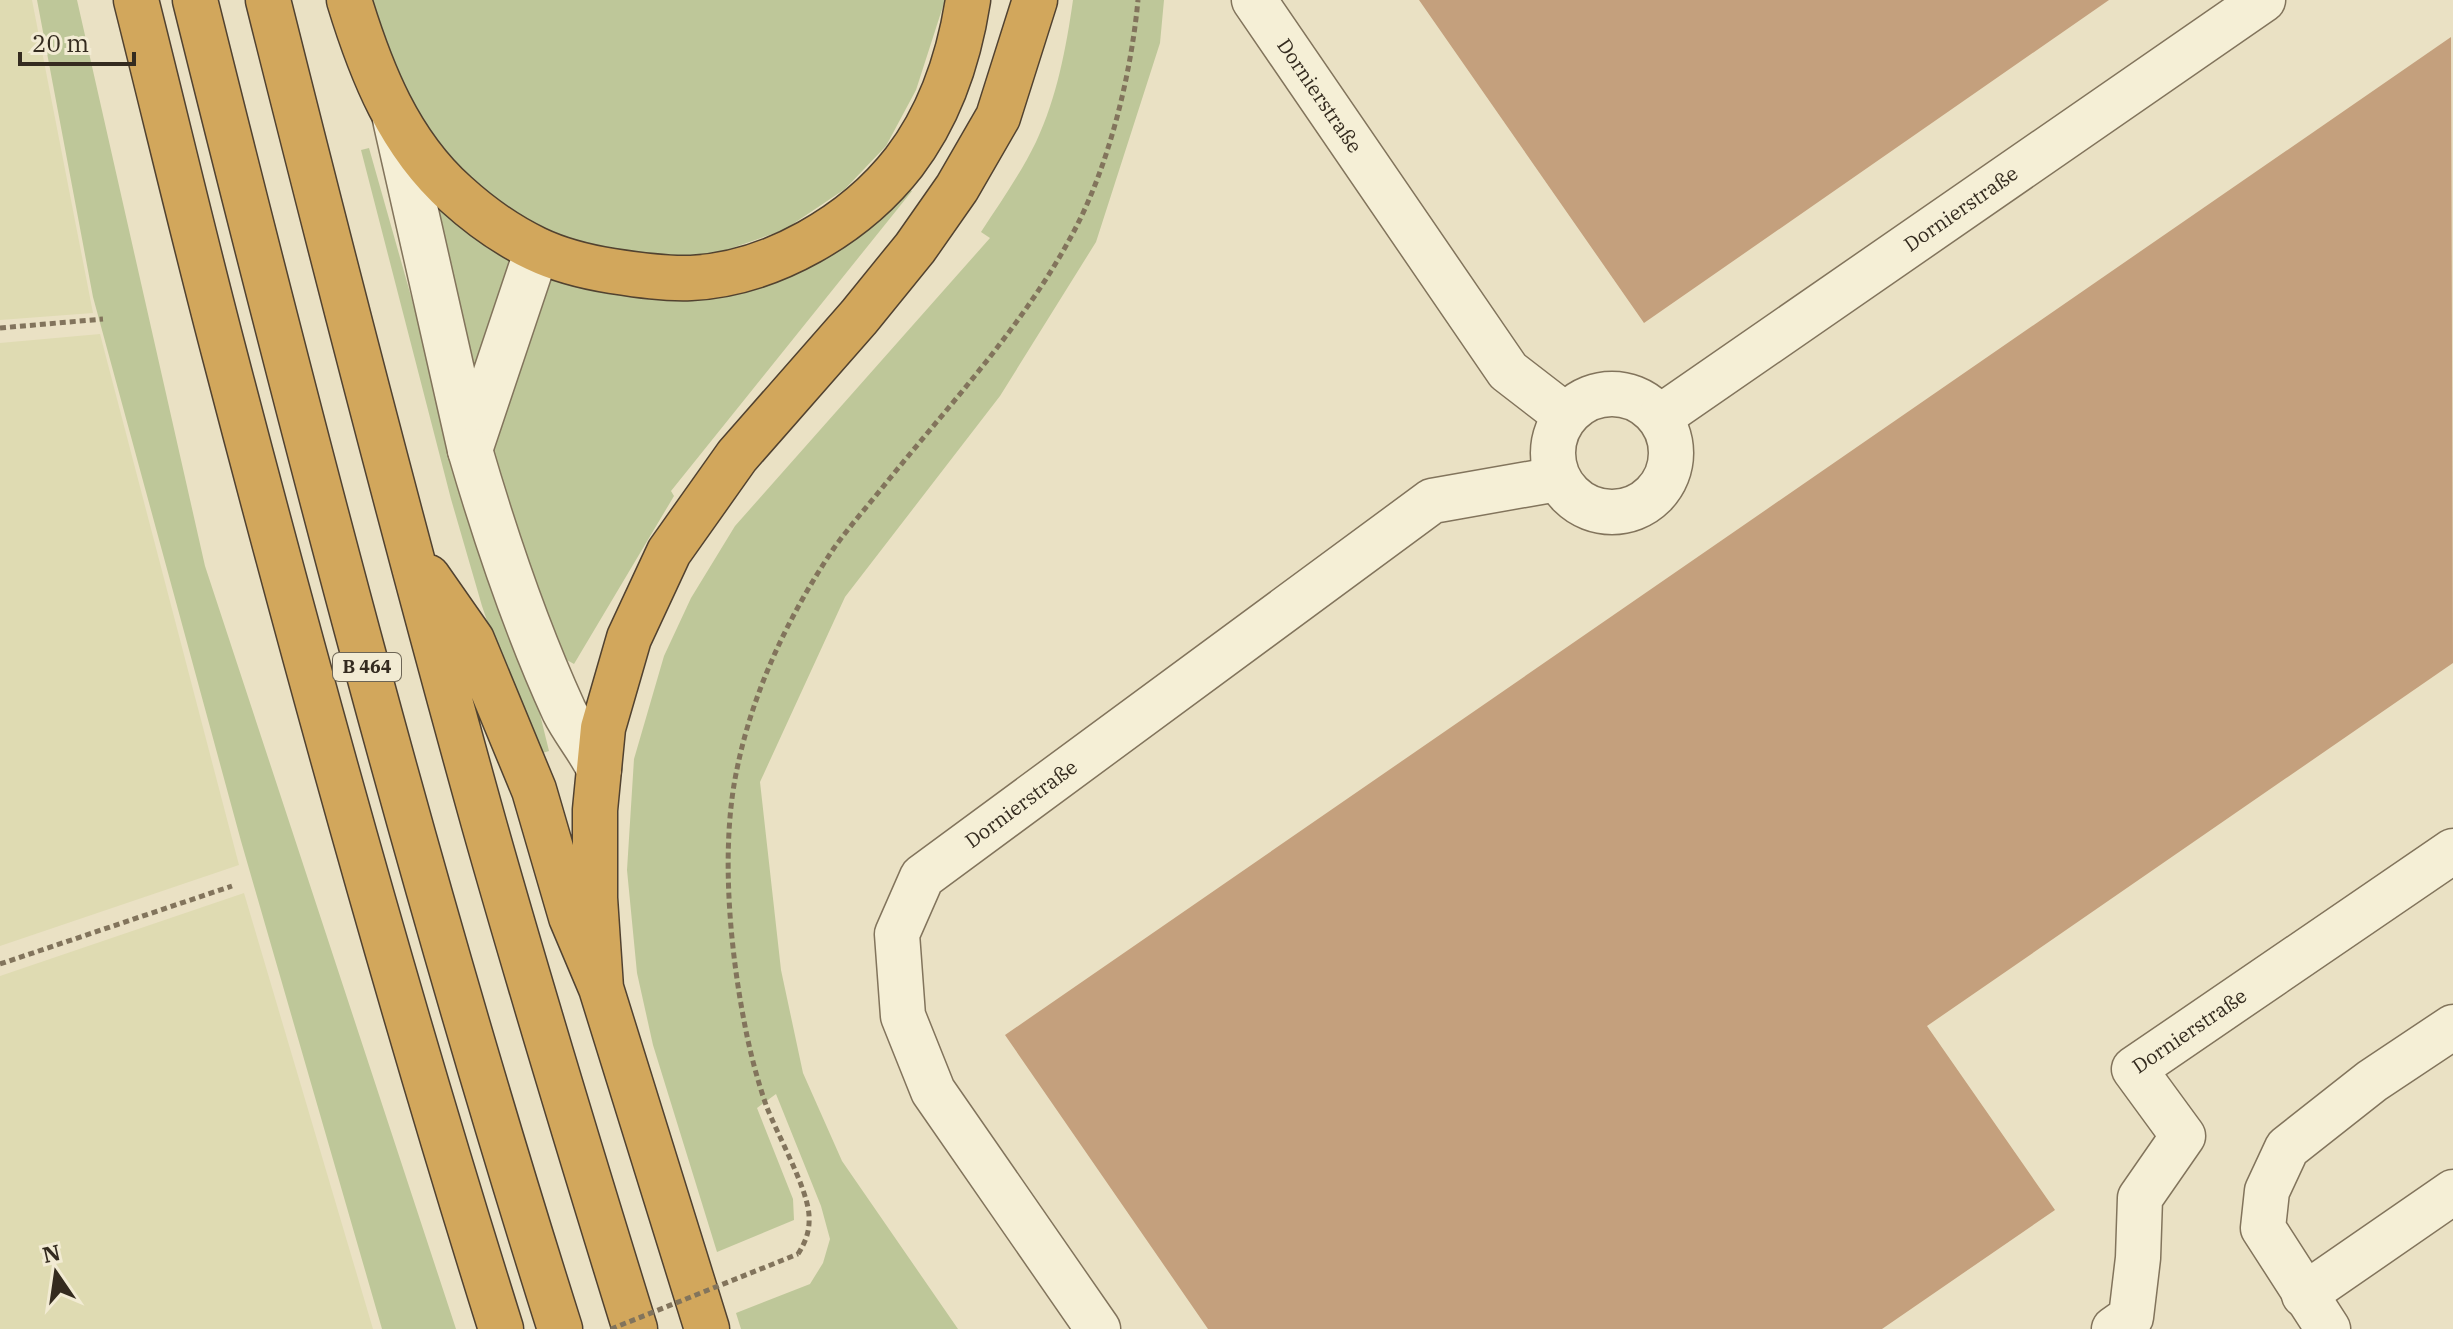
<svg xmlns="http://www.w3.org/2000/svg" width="2453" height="1329" viewBox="0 0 2453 1329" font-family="'IBM Plex Serif',serif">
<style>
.farmland{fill:#dfdbb2}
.green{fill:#bec799}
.building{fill:#c4a07d}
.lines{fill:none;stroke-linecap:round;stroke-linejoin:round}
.minor-casing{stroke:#82745c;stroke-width:47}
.highway-casing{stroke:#514230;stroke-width:47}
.path{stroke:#82745c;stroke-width:5;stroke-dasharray:6 4;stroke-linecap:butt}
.minor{stroke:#f5efd6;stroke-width:44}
.highway{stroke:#d2a75c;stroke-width:44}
.path-bridge{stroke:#82745c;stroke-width:5;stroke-dasharray:6 4;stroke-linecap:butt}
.labels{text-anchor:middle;stroke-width:8;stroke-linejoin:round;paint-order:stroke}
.shield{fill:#f2ebd3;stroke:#6d6555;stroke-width:2}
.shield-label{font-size:18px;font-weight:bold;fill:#342b1f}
.street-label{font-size:20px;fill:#342b1f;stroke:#f2ebd3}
</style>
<rect width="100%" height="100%" fill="#eae1c4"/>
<path class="farmland" d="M0 0H32L93 313 0 320Z
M100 334 239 865 0 946V343Z
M244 893 373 1329H0V976Z"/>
<path class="green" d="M37 0H77L205 566 456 1329H382L241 841 93 297Z
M365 0H945L916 90 886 146 845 189 784 230 706 257 628 259 556 242 507 216 430 144Z
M1073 0H1164L1160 43 1096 242 1000 396 845 597 760 782 781 970 803 1073 842 1161 958 1329H741L736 1313 810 1284 823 1263 830 1239 821 1206 776 1094 757 1108 793 1199 794 1220 717 1252 653 1045 637 973 627 870 634 759 664 656 691 598 735 526 990 238 981 232C1000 203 1021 173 1036 142 1057 97 1066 49 1073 0Z
M369 148 433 374 535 694 549 751 533 756 482 606 451 499 361 150Z
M906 188 912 191 671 491 674 496 574 664 558 655 480 439 538 270 617 292Z
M423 195 517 263 474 414Z"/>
<path class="building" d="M1419 0H2109L1644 323Z
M2451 37 2453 663 1927 1026 2055 1210 1882 1329H1208L1005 1035Z"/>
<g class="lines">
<g class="minor-casing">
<g id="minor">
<path id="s1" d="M1254 0 1508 371 1565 415"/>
<path d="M395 119 470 450 537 250"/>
<circle cx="1612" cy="453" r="59"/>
<path id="s2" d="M1660 417 2263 0"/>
<path d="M470 450C496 539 525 626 564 711 574 731 589 748 599 769"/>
<path d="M2304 1295 2453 1192"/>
<path id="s3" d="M1098 1329 933 1091 903 1016 897 934 922 877 1432 501 1557 479"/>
<path id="s4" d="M2114 1329 2131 1317 2138 1258 2140 1198 2183 1136 2134 1069 2453 851"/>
<path d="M2328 1329 2263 1228 2267 1191 2287 1148 2372 1081 2453 1027"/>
</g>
</g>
<g class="highway-casing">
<path id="highway" d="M136 0C166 119 194 238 225 356 310 682 400 1008 501 1329
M195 0C306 446 421 891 560 1329
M268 0C337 276 408 551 484 824 532 994 583 1161 635 1329
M349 0C371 72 399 143 456 194 479 215 509 236 536 249 559 260 587 267 612 271 638 275 665 279 691 278 771 274 855 225 904 162 940 115 959 58 968 0
M428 577 472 640 534 790 571 917 601 988 707 1329
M601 988 595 898V810L603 728 629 638 669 552 737 456 859 317 915 248 957 188 998 117 1035 0"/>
</g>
<path class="path" d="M0 328 103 319
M0 964 232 886
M798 1254C806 1241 810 1231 809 1215 807 1187 777 1134 766 1105 758 1082 751 1056 746 1031 730 952 720 848 737 769 753 690 789 615 834 548 849 527 866 508 882 488 948 406 1023 327 1073 233 1109 166 1131 75 1138 0"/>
<use href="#minor" class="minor"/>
<use href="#highway" class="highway"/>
<path class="path-bridge" d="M611 1329 798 1254"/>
</g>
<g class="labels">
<rect class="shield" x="333" y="653" width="68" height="28" rx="6"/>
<g class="shield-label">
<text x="367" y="673">B 464</text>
</g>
<g class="street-label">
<text dy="7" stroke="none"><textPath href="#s1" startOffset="116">Dornierstraße</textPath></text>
<text dy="7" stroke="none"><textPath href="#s2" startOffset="366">Dornierstraße</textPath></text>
<text dy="7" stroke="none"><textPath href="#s3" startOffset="638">Dornierstraße</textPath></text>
<text dy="7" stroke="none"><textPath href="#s4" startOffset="366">Dornierstraße</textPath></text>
</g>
</g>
<g transform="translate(56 1273) rotate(347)" stroke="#f2ebd3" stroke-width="6" paint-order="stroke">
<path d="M0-6L14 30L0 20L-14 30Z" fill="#342b1f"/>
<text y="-12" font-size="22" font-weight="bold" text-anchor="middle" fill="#342b1f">N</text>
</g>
<path d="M20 52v12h114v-12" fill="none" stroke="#342b1f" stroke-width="4"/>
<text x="32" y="52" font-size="24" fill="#342b1f" stroke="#f2ebd3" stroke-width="6" paint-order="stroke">20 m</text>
</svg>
